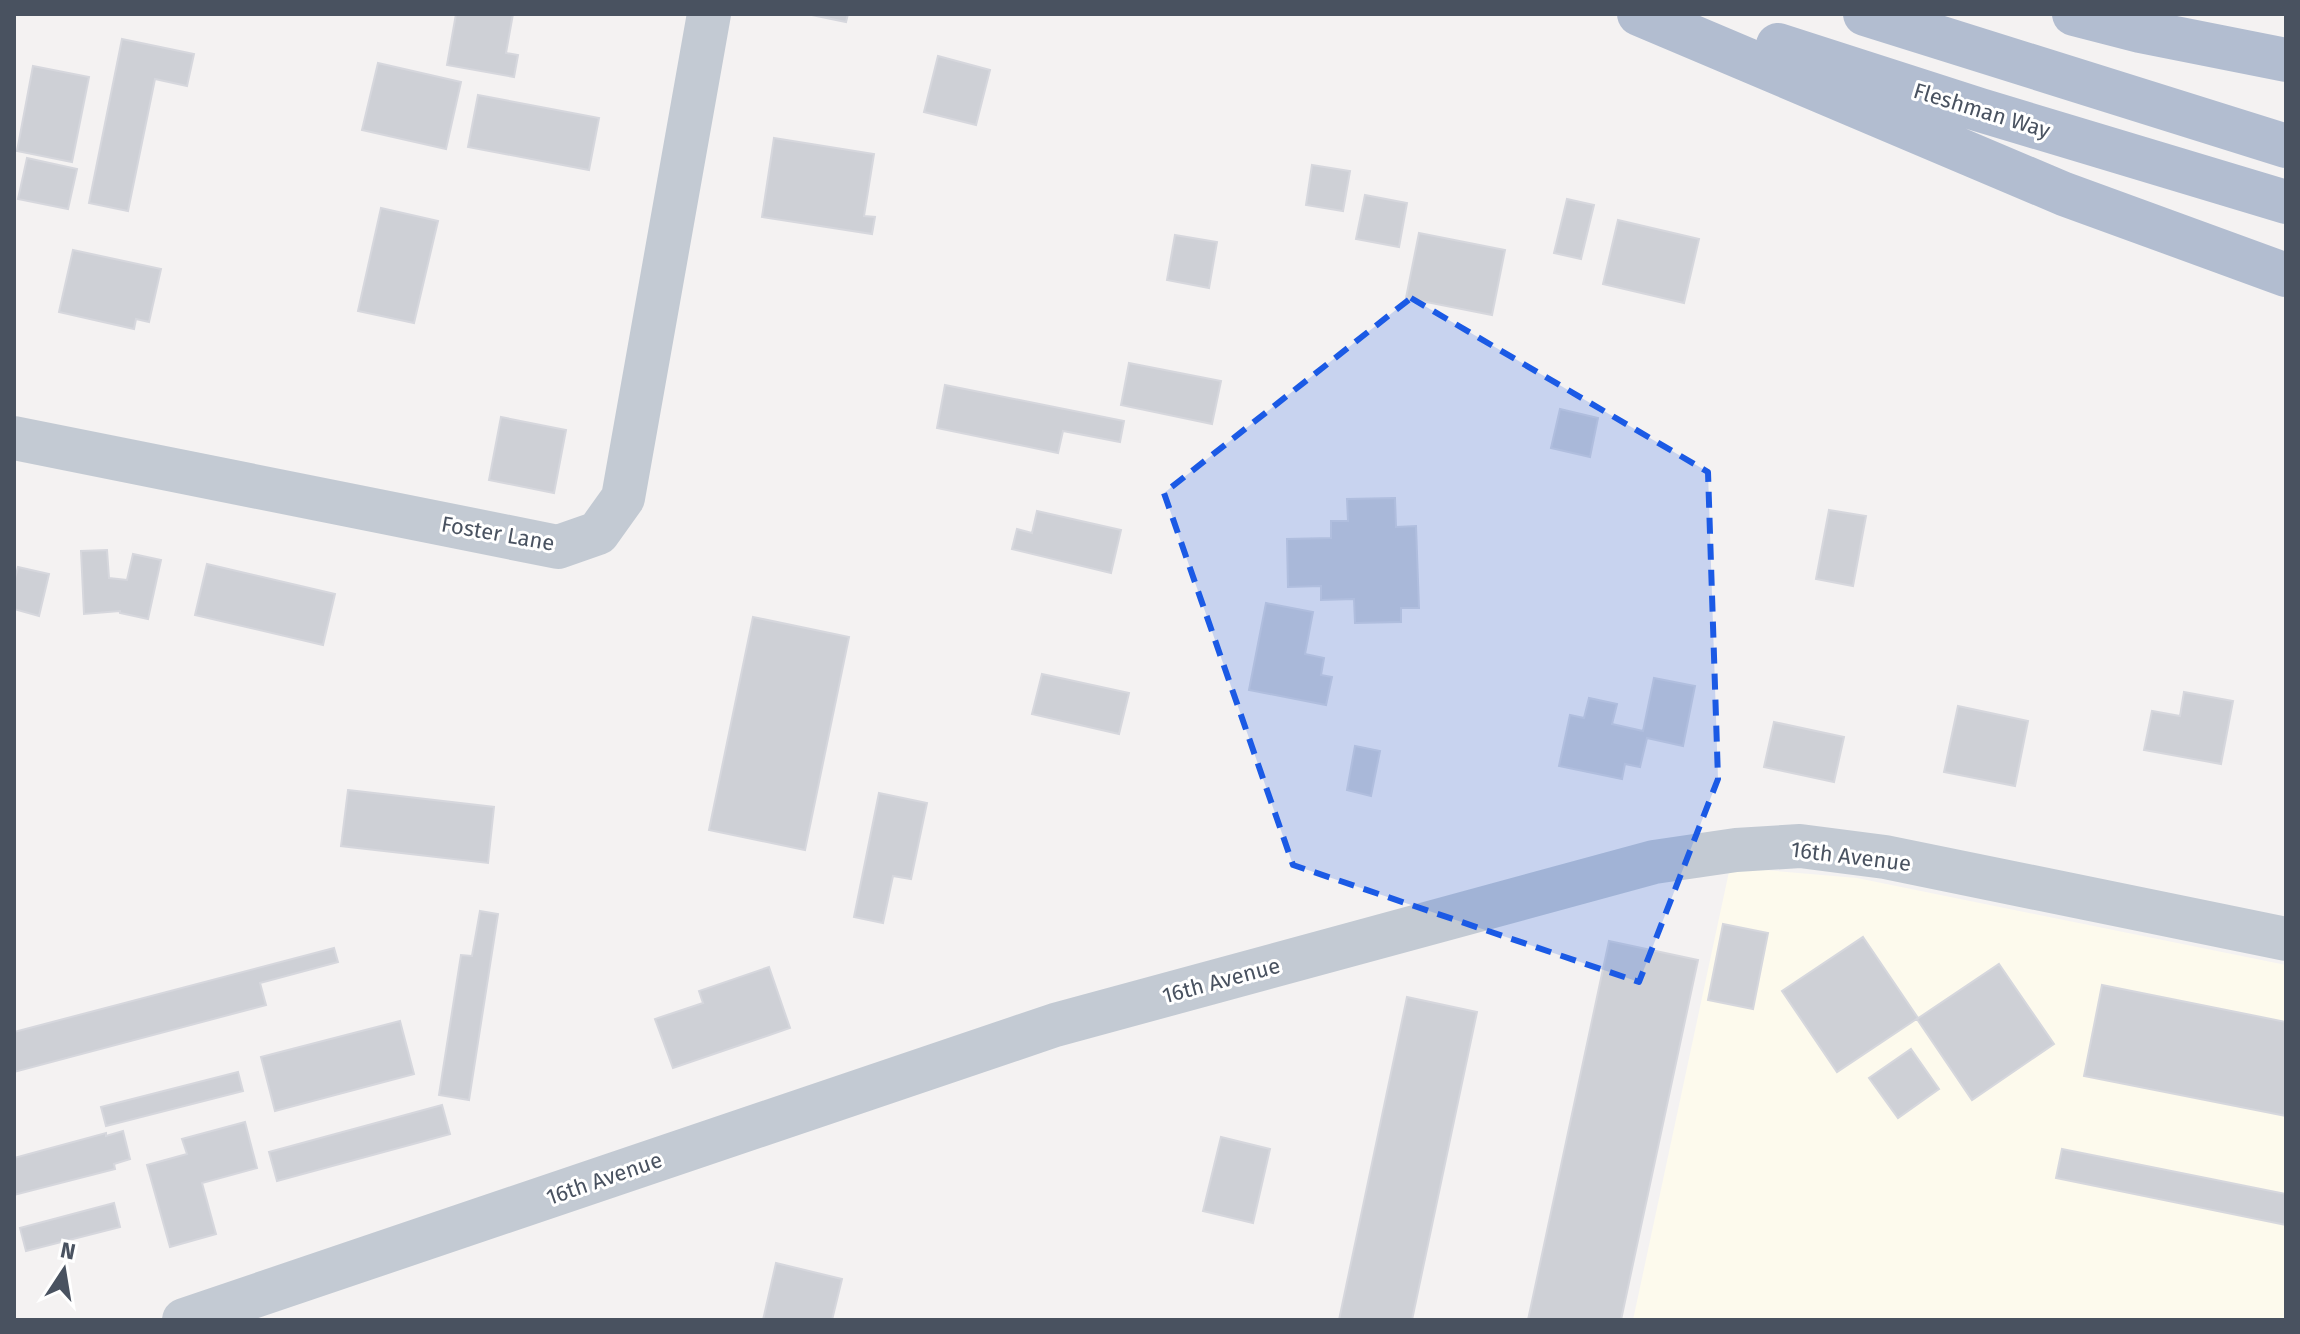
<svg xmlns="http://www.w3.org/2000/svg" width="2300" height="1334" viewBox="0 0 2300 1334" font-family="'Fira Sans',sans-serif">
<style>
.commercial{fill:#fdfaed}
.building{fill:#ced0d6;stroke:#d6d7dd;stroke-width:2}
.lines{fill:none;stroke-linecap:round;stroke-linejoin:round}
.minor{stroke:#c3cad3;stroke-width:44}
.major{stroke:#b2bdd0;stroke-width:44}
.marked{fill:#1b5ae5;fill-opacity:0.2;stroke:#1b5ae5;stroke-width:6;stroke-dasharray:16 10;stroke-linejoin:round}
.labels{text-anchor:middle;stroke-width:6;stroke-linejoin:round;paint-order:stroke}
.street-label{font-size:22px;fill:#495260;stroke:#fff}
</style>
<rect width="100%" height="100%" fill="#f4f2f2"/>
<path class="commercial" d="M1730 867 1857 878 2286 965V1320H1633Z"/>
<path class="building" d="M456 14H513L506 53 518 55 514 77 447 65Z
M807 14H848L846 22Z
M122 39 194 54 187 86 155 79 128 211 89 203Z
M938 56 990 70 976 125 924 112Z
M378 63 461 82 446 149 362 130Z
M33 66 89 77 72 162 17 151Z
M478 95 599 118 589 170 468 147Z
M774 138 874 154 864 216 875 217 872 234 762 217Z
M27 158 77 169 68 209 18 199Z
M1312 165 1350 171 1343 211 1306 205Z
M1365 195 1407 203 1399 247 1356 239Z
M1567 199 1594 205 1581 259 1554 253Z
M381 208 438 221 414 323 358 311Z
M1618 220 1699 239 1684 303 1603 284Z
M1419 233 1505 250 1492 315 1406 298Z
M1175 235 1217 242 1209 288 1167 280Z
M73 250 161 269 149 322 136 319 134 329 59 312Z
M1129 363 1221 381 1212 424 1121 405Z
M945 385 1124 421 1120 442 1063 431 1058 453 937 428Z
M1560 409 1598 418 1590 457 1551 448Z
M501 417 566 430 554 493 489 480Z
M1395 498 1396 527 1416 526 1419 608H1401V622L1355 623 1354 599 1321 600V586L1288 587 1287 539 1331 538V521H1348L1347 499Z
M1829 510 1866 516 1853 586 1816 579Z
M1037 511 1121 530 1111 573 1012 549 1017 529 1032 533Z
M107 550 109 578 127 580 133 554 161 560 148 619 120 613V611L84 614 81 551Z
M207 564 335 594 323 645 195 615Z
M18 567 49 574 39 616 14 609V582Z
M1266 603 1313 612 1305 654 1324 658 1321 675 1332 677 1326 705 1249 690Z
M753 617 849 637 805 850 709 830Z
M1042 674 1129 693 1119 734 1032 714Z
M1654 678 1695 686 1683 746 1647 738 1640 767 1625 764 1622 779 1559 766 1570 715 1584 718 1589 698 1617 704 1612 724 1643 731Z
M2184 692 2233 701 2221 764 2144 750 2152 711 2180 716Z
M1958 706 2028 721 2015 786 1944 772Z
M1774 722 1844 737 1834 782 1764 767Z
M1355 746 1380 751 1371 796 1347 790Z
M348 790 494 807 488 863 341 846Z
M879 793 927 803 911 879 893 876 883 923 854 917Z
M480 911 498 914 469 1100 439 1095 461 955 472 956Z
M1723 924 1768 933 1753 1009 1708 1000Z
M1863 937 1918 1018 1837 1072 1782 991Z
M1609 941 1698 960 1621 1320H1528Z
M334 948 338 962 260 983 266 1005 14 1072V1032Z
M1999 964 2054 1044 1972 1100 1917 1019Z
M769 967 790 1028 673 1068 655 1019 703 1003 699 991Z
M2102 985 2286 1022V1116L2084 1076Z
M1407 997 1477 1012 1412 1320H1339Z
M400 1021 414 1074 275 1111 261 1057Z
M1911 1049 1939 1089 1898 1118 1869 1078Z
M238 1072 243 1091 106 1126 101 1107Z
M442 1105 450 1134 277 1181 269 1152Z
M245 1122 257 1168 202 1183 216 1234 170 1247 147 1165 187 1154 182 1139Z
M123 1131 130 1159 114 1164 115 1169 14 1195V1158L106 1133V1136Z
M1221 1137 1270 1149 1253 1223 1203 1211Z
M2062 1149 2286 1194V1225L2056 1178Z
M114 1203 120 1227 26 1251 20 1228Z
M776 1263 842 1279 832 1320H763Z"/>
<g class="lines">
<path class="minor" d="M14 438 558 547 598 533 623 498 709 14
M184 1320 1055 1025 1654 862 1736 850 1800 846 1885 857 2286 939"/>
<path class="major" d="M1639 14 2064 194 2286 275
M1865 14 2286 146
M2074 14 2140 31 2286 60
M1778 45 1980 110 2286 202"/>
</g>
<path class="marked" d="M1411 298 1708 472 1718 779 1639 982 1293 865 1164 493Z"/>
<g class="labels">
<g class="street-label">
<text transform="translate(1982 110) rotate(17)" y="8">Fleshman Way</text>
<text transform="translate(498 533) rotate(10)" y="8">Foster Lane</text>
<text transform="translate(1851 856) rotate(7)" y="8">16th Avenue</text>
<text transform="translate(1221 980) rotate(-15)" y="8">16th Avenue</text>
<text transform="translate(604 1178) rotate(-19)" y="8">16th Avenue</text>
</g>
</g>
<rect width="2300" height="1334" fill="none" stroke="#495260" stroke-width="32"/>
<g transform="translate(64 1270) rotate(12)" stroke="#ffffff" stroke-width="6" paint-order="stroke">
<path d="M0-6L14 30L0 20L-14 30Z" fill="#495260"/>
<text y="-12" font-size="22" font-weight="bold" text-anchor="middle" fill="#495260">N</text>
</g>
</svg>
